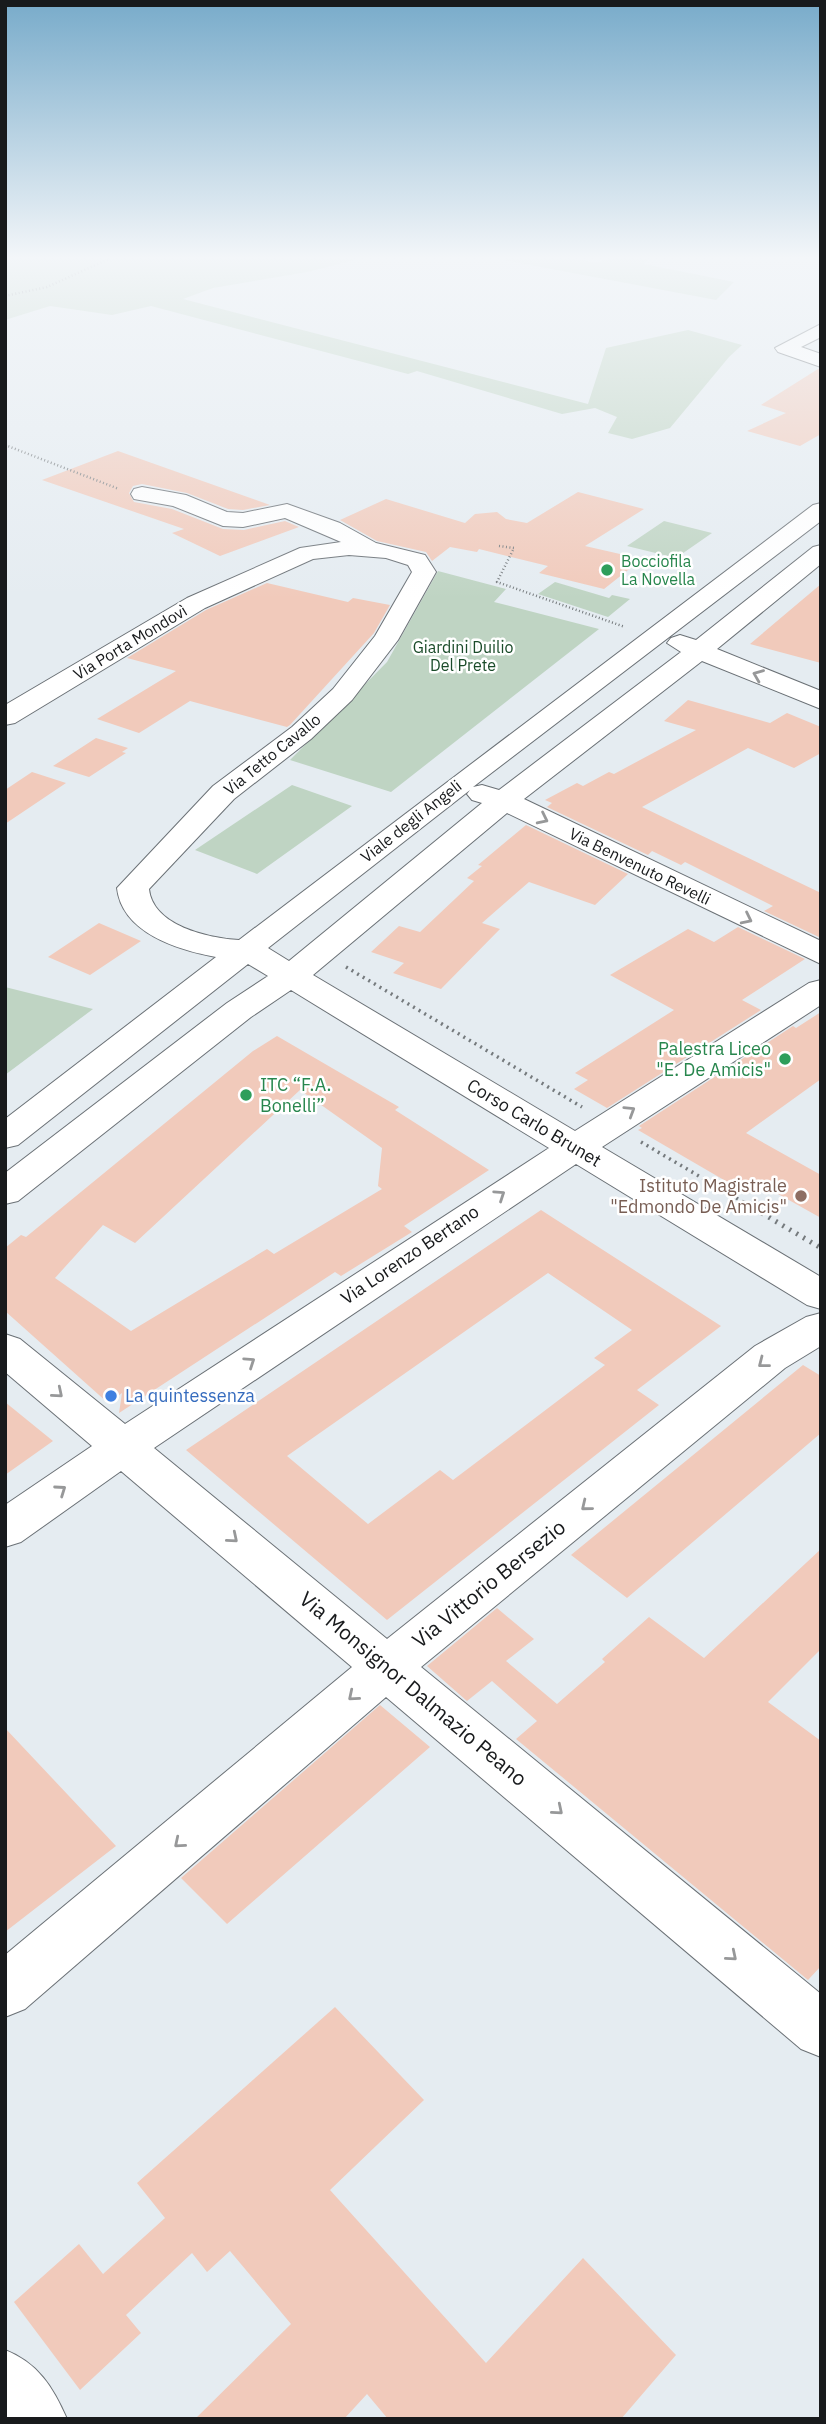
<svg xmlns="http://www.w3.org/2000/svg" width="826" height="2424" viewBox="0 0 826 2424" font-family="'IBM Plex Sans',sans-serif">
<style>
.green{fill:#bfd4c3}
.building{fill:#f1cabb;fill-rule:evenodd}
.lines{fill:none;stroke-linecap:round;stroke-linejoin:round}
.minor-casing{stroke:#6b7176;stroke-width:2}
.path-far2{stroke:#757a7d;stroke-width:2.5;stroke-dasharray:1 2.5;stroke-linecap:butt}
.path-far1{stroke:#757a7d;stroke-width:3.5;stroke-dasharray:2 4.5;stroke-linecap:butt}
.path{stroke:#757a7d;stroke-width:5;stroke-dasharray:2 6;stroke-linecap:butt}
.minor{fill:#fff;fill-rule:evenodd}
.oneway{stroke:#979899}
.leisure-dot{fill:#2e9e5b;stroke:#fff;stroke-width:2.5}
.education-dot{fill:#8d6e63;stroke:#fff;stroke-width:2.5}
.shop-dot{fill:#3f7fe0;stroke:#fff;stroke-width:2.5}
.labels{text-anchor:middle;stroke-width:5;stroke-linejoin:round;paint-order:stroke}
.far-leisure-label{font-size:16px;fill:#27864d;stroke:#fff;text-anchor:start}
.far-street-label{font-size:16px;fill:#181a1c;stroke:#fff}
.far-park-label{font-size:16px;fill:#1a4b29;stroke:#fff}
.leisure-label{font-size:18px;fill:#27864d;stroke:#fff;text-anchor:end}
.street-label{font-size:18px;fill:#181a1c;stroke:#fff}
.education-label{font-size:18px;fill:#785e54;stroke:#fff;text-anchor:end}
.shop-label{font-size:18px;fill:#366cbe;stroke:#fff;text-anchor:start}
.near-street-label{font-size:21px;fill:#181a1c;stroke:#fff}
</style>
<rect width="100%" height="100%" fill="#e5ecf1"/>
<path class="green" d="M5 259H359L307 272 213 288 183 299 588 404 606 348 688 330 742 345 729 357 670 428 632 439 608 433 617 417 595 408 562 414 417 371 408 374 151 306 112 315 50 306 5 320Z
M499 259H575L598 263 607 259H648L644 264 734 282 716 300Z
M664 521 712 533 676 558 627 546Z
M438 571 506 589 494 602 599 629 391 792 290 760 387 662Z
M555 582 609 598 612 595 630 599 608 617 538 594Z
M292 785 352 806 257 874 195 850Z
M5 987 93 1009 5 1075Z"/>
<path class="building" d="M818 369H821V434L800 446 747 431 786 413 761 405Z
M118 451 270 505 243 510 228 509 187 493 142 484 133 486 129 493 134 502 172 509 223 529 244 530 285 521 299 527 220 556 172 533 184 529 42 480Z
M578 492 644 509 585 546 642 559 604 589 539 573 548 566 479 549 477 552 450 547 432 561 426 552 377 541 340 520 386 499 465 523 475 514 497 512 506 519 527 523Z
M267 583 348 602 353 598 390 605 374 633 290 725 287 727 190 701 139 733 97 719 176 671 127 658 206 610Z
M821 584V663L750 644Z
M688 700 770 723 787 713 821 727V753L794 768 748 748 642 807 821 893V938L764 911 773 906 685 862 681 865 652 851 648 855 547 807 552 803 545 800 577 783 583 786 609 772 614 774 696 730 664 721Z
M96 738 128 748 122 752 126 753 89 777 53 766Z
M32 772 66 783 5 824V790Z
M526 825 628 874 595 905 529 882 482 923 500 929 441 989 393 973 404 963 371 952 399 926 420 932 474 881 467 878 482 866 478 865Z
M99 923 141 941 90 975 48 957Z
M738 927 805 959 742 1000 761 1010 607 1108 574 1089 588 1080 575 1073 674 1010 610 975 688 929 714 942Z
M821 1012V1079L746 1133 821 1175V1218L762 1185 748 1194 638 1130 642 1128 639 1126 793 1026 796 1028Z
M277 1036 399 1107 395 1110 489 1170 404 1226 412 1232 341 1276 335 1272 119 1413 122 1393 108 1403 5 1311V1248L21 1235 26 1237 253 1051ZM300 1090 382 1148 378 1186 382 1189 274 1254 267 1249 131 1331 55 1278 103 1225 135 1243Z
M541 1210 721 1326 637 1390 659 1405 387 1620 186 1450ZM548 1273 632 1330 594 1358 605 1365 453 1480 440 1470 368 1524 287 1456Z
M803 1365 821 1376V1433L627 1598 571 1555Z
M5 1402 53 1441 5 1475Z
M821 1549V1649L768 1702 821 1741V1966L808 1980 516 1739 537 1721 492 1681 467 1701 427 1666 497 1608 534 1639 506 1661 557 1704 605 1662 602 1659 649 1617 704 1658Z
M380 1705 430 1747 227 1924 181 1878Z
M5 1728 116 1846 5 1932Z
M335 2007 424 2100 330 2190 486 2363 583 2258 676 2355 621 2419H388L367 2394 344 2419H195L291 2324 230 2251 207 2272 192 2253 126 2315 141 2333 80 2390 14 2302 79 2244 103 2274 165 2218 137 2183Z"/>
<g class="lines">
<g class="minor-casing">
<path id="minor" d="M821 324V337L801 347 821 354V367L778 352 775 348Z
M142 487 186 495 227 512 243 513 287 504 340 523 376 543 425 555 436 572 398 640 352 700 311 739 234 799 149 889C153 926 208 938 239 940L813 505 821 503V521L473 787 482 785 499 790 681 652 667 643 671 638 680 635 696 640 813 547 821 545V564L717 649 821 691V709L702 661 524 799 821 941V964L507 813 313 975 575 1131 809 983 821 980V1005L602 1147 821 1277V1309L807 1305 576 1164 154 1448 387 1639 755 1346 806 1317 821 1313V1346L785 1368 421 1667 821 1994V2057L801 2049 386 1697 25 2009 5 2017V1955L352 1667 121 1471 21 1542 5 1547V1505L92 1446 5 1372V1334L20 1339 125 1424 549 1148 291 990 251 1017 18 1201 5 1204V1173L227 1003 268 976 248 964 18 1145 5 1148V1119L216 957C178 950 122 933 117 888L213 786 292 727 333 689 375 636 412 572 408 565 386 558 349 555 313 559 205 608 15 723 5 725V705L187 598 300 548 341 542 285 518 243 527 223 526 173 506 134 499 131 494 134 489ZM470 790 467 794 472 800 482 803 289 961 268 948Z
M5 2350C38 2363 53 2387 67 2419H5Z"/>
</g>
<path class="path-far2" d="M5 296 47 287 109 259
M5 445 119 489
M499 546 514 548 497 582 625 627"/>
<path class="path-far1" d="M346 967 582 1107
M641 1142 750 1206"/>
<path class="path" d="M748 1205 821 1248"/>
<use href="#minor" class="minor"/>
</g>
<defs><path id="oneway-chevron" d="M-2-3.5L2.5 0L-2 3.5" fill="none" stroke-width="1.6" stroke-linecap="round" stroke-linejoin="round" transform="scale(1.75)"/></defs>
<g class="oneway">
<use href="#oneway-chevron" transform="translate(758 675) rotate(-158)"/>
<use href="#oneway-chevron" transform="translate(543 819) rotate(26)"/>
<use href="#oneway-chevron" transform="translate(747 919) rotate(26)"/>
<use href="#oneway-chevron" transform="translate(630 1111) rotate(-32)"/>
<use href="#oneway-chevron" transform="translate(500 1195) rotate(-34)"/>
<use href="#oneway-chevron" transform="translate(250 1362) rotate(-34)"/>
<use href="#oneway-chevron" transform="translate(763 1363) rotate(142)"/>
<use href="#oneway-chevron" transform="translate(58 1393) rotate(40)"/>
<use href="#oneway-chevron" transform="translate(61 1490) rotate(-35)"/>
<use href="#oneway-chevron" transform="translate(586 1506) rotate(141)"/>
<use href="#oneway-chevron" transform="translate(233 1538) rotate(40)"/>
<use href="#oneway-chevron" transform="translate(353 1696) rotate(140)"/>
<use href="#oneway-chevron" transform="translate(558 1810) rotate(40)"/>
<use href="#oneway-chevron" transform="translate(179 1843) rotate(140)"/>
<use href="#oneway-chevron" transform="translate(732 1956) rotate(40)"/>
</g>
<linearGradient id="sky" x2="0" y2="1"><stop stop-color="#78abca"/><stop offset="0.43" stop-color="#f3f6f9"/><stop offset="1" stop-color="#f3f6f9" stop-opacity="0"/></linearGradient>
<rect width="826" height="599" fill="url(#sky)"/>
<g class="leisure-dot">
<circle cx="607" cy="570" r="7"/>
<circle cx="785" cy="1059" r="7"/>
<circle cx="246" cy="1095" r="7"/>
</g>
<circle class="education-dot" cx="801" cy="1196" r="7"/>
<circle class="shop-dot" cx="111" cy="1396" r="7"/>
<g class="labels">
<g class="far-leisure-label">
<text x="621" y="567">Bocciofila<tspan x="621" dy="18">La Novella</tspan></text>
</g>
<g class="far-street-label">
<text transform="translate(130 642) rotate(-31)" y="6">Via Porta Mondovì</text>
<text transform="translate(272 754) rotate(-39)" y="6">Via Tetto Cavallo</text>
<text transform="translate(411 821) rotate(-38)" y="6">Viale degli Angeli</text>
<text transform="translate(640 866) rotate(26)" y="6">Via Benvenuto Revelli</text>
</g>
<g class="far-park-label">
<text x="463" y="653">Giardini Duilio<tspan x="463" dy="18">Del Prete</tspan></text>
</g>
<g class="leisure-label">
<text x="771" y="1055">Palestra Liceo<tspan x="771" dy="21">"E. De Amicis"</tspan></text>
<text x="260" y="1091" text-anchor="start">ITC “F.A.<tspan x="260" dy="21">Bonelli”</tspan></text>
</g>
<g class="street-label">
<text transform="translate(534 1123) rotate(31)" y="6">Corso Carlo Brunet</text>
<text transform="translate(410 1255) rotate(-34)" y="6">Via Lorenzo Bertano</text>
</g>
<g class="education-label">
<text x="787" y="1192">Istituto Magistrale<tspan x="787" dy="21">"Edmondo De Amicis"</tspan></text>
</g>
<g class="shop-label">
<text x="125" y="1402">La quintessenza</text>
</g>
<g class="near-street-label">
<text transform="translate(489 1584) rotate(-39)" y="7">Via Vittorio Bersezio</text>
<text transform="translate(413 1689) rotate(40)" y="7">Via Monsignor Dalmazio Peano</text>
</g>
</g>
<rect width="826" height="2424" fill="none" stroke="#181a1c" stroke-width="14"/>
</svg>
